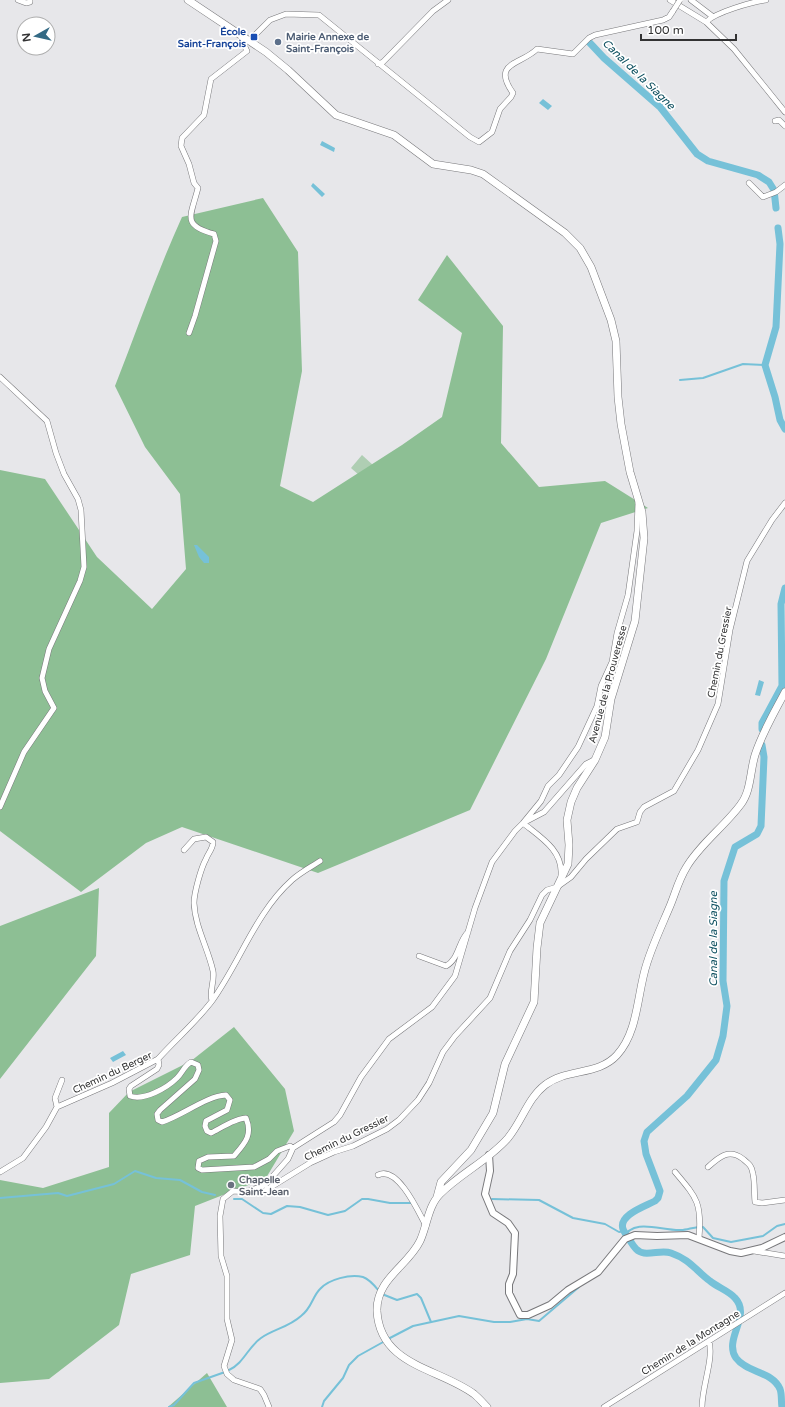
<svg xmlns="http://www.w3.org/2000/svg" width="785" height="1407" viewBox="0 0 785 1407" font-family="'Varela Round',sans-serif">
<style>
.green{fill:#afceb3}
.forest{fill:#8dbf94}
.water{fill:#76c1d8}
.lines{fill:none;stroke-linecap:round;stroke-linejoin:round}
.stream{stroke:#76c1d8;stroke-width:2}
.canal{stroke:#76c1d8;stroke-width:7}
.minor-casing{stroke:#78787b;stroke-width:6}
.tertiary-casing{stroke:#78787b;stroke-width:8}
.secondary-casing{stroke:#78787b;stroke-width:8}
.minor{stroke:#fff;stroke-width:5}
.tertiary{stroke:#fff;stroke-width:6}
.secondary{stroke:#fff;stroke-width:7}
.minor-bridge-casing{stroke:#78787b;stroke-width:6;stroke-linecap:butt}
.minor-bridge{stroke:#fff;stroke-width:5}
.transit-dot{fill:#1a4fb4;stroke:#fff;stroke-width:1.5}
.service-dot{fill:#5c6f8a;stroke:#fff;stroke-width:1.5}
.worship-dot{fill:#6b7280;stroke:#fff;stroke-width:1.5}
.labels{text-anchor:middle;stroke-width:3.5;stroke-linejoin:round;paint-order:stroke}
.transit-label{font-size:10px;font-weight:bold;fill:#164399;stroke:#fff;text-anchor:end}
.service-label{font-size:10px;font-weight:bold;fill:#4e5e75;stroke:#fff;text-anchor:start}
.street-label{font-size:10px;fill:#323233;stroke:#fff}
.worship-label{font-size:10px;font-weight:bold;fill:#5b616d;stroke:#fff;text-anchor:start}
.water-label{font-size:11px;font-style:italic;fill:#0e5060;stroke:#fff}
</style>
<rect width="100%" height="100%" fill="#e7e7ea"/>
<path class="green" d="M362 455 387 478 376 490 351 468Z"/>
<path class="forest" d="M263 198 298 252 302 371 280 486 313 502 402 445 442 417 462 333 418 300 447 255 503 326 501 443 539 487 605 481 648 508 601 523 546 659 470 810 318 873 182 827 146 843 81 892 0 831V470L45 479 97 557 152 609 186 569 180 494 145 447 115 386C137 330 157 272 182 217Z
M99 888 96 956 0 1079V926Z
M234 1027 285 1089 294 1131 266 1178 195 1206 190 1255 131 1274 119 1325 49 1379 0 1383V1180L43 1188 109 1167V1113L129 1092 191 1061Z
M207 1373 227 1407H168Z"/>
<path class="water" d="M543 99 552 106 548 110 539 103Z
M322 141 335 148 334 152 320 145Z
M313 183 325 194 322 197 311 186Z
M194 545H197L209 557V563H204L199 557Z
M759 680 764 682 760 696 755 695Z
M123 1051 126 1055 113 1062 110 1058Z"/>
<g class="lines">
<path class="stream" d="M680 380 703 378 743 364 765 365
M0 1198 58 1193 67 1196 114 1184 135 1171 156 1178 180 1180 202 1192 215 1195
M234 1199H242L263 1213 271 1214 287 1206 300 1207 328 1215 345 1211 362 1199H368L390 1203H411
M492 1199 539 1200 573 1218 605 1224 619 1232 626 1231
M623 1238C634 1217 661 1231 681 1230 688 1230 695 1226 703 1227L713 1238 731 1242 763 1236 777 1226 785 1224
M382 1294 397 1300 417 1294 421 1298 431 1322
M388 1339 413 1326 459 1316 494 1322H510L527 1319 539 1321 579 1287
M229 1370C244 1363 248 1347 261 1338 274 1329 289 1327 301 1316 312 1308 312 1297 320 1289 329 1279 350 1274 363 1277 369 1279 375 1286 379 1291
M169 1407 174 1405 194 1383 225 1372
M322 1407 324 1401 343 1378 349 1365 358 1356 385 1341"/>
<path class="canal" d="M589 42 604 58 660 107 697 154 708 161 758 175 769 182 774 190 776 208
M778 228 780 244 776 327 765 365 775 397 780 420 785 429
M762 729V723L782 686 781 604 785 588
M762 745 764 757 761 826 757 834 735 847 724 881 723 981 727 1006 723 1036 716 1060 687 1096 647 1132 644 1141 646 1154 660 1191 658 1198 655 1201C646 1206 618 1215 623 1229 624 1232 627 1236 629 1239 633 1245 636 1252 644 1253 653 1254 663 1250 671 1253 691 1260 695 1270 710 1281 717 1287 729 1291 735 1298 752 1316 723 1339 736 1358 747 1373 772 1371 780 1389 782 1394 781 1402 782 1407"/>
<g class="minor-casing">
<path id="minor" d="M18 0 26 3 30 2V0
M670 0 706 22 734 49 785 112
M691 0 712 16
M706 22C716 12 752 2 766 0
M249 41 270 20 286 14 319 15 470 137 479 142 492 132 500 109 511 97 513 93C491 62 521 65 537 49L573 54 589 38 595 35 663 20 669 17 673 11
M378 64 383 62 433 11 448 0
M775 121 779 120 785 126
M749 183 763 197 776 192 785 185
M189 333 195 316 216 241 214 234C181 225 191 216 198 188L194 183 189 164 181 146 182 138 204 115 211 79 247 51 242 41V37
M0 377 47 421 56 453 64 474 78 499 81 510 84 567 80 581 49 649 42 678 45 691 54 708 24 752 0 807
M184 850 194 839 206 837 213 842C213 849 208 853 206 859 201 868 194 893 194 903 195 927 208 948 213 971 215 981 209 990 212 1001
M561 875C563 850 540 837 523 823L541 801 548 786 559 775 578 747 597 706 601 686 612 662 617 633 628 595 637 531 638 503
M419 956 446 966C459 959 458 942 468 932
M158 1059C176 1039 196 1022 212 1001 240 962 256 912 292 880 301 872 311 867 320 861
M57 1107 55 1098 62 1080
M708 1167C719 1157 729 1148 743 1159 749 1164 752 1166 753 1174 755 1183 754 1193 755 1202L762 1203 785 1200
M0 1172 23 1158 46 1127 57 1107 112 1083 158 1059 159 1065 157 1069 131 1086 129 1089 130 1096C144 1101 167 1088 177 1078 183 1072 184 1066 191 1062L198 1065 199 1070 195 1079 160 1110 157 1114 158 1120 162 1122C182 1116 206 1096 226 1095L230 1100 227 1110 206 1121 205 1126 207 1131 211 1133C221 1128 236 1118 246 1118 253 1135 245 1143 234 1156L208 1157 199 1161 198 1168 202 1170 254 1167 269 1159 277 1151 290 1146 293 1148
M675 1172C697 1198 702 1203 699 1238
M378 1175C398 1165 419 1213 426 1226
M246 1192H263L310 1163 334 1152 353 1146 387 1129 399 1120 418 1100 429 1083 443 1052 455 1036 490 998 510 951 530 920 542 895 547 890 557 887 571 877 586 859 617 829 637 822 640 812 644 807 674 791 698 750 718 704 730 630 747 561 772 520 785 503
M754 1251 785 1256
M269 1407 264 1395 260 1389 234 1380 227 1374 224 1366 232 1340 227 1319V1276L221 1256 220 1216 223 1199 233 1191 246 1192 265 1185 288 1159 293 1148 334 1122 340 1115 361 1077 389 1039 432 1007 455 976 475 908 492 862 515 831 523 823 544 812 586 764 594 760
M604 1407 785 1293
M702 1407C702 1386 714 1359 709 1341"/>
</g>
<g class="tertiary-casing">
<path id="tertiary" d="M489 1155 490 1171 485 1194 493 1213 508 1223 515 1233 513 1274 509 1284V1293L520 1315H528L550 1305 568 1290 598 1272 625 1239 635 1235 657 1236 688 1235 730 1251 741 1253 762 1248 785 1237"/>
</g>
<g class="secondary-casing">
<path id="secondary" d="M188 0 266 52 288 70 336 115 394 135 433 164 471 170 483 174 565 233 580 248 591 267 611 320 616 341 618 397 621 424 630 472 642 512 644 538 635 621 611 699 605 737 595 760 577 788 571 802 567 820 569 845 568 864 540 923 537 948 534 1002 505 1064 493 1113 471 1150 441 1182 437 1197
M487 1407C483 1403 479 1398 474 1394 439 1368 380 1366 377 1311 376 1279 408 1266 420 1241 427 1226 428 1206 440 1194 461 1173 489 1160 508 1138 522 1121 528 1098 545 1085 567 1068 598 1076 617 1055 639 1031 637 992 647 963 653 944 662 925 670 906 675 894 679 879 686 868 698 846 726 825 741 804 751 791 750 771 755 755 762 733 774 713 785 692"/>
</g>
<use href="#minor" class="minor"/>
<use href="#tertiary" class="tertiary"/>
<use href="#secondary" class="secondary"/>
<g class="minor-bridge-casing">
<path id="minor-bridge" d="M673 11 680 0"/>
</g>
<use href="#minor-bridge" class="minor-bridge"/>
</g>
<rect class="transit-dot" x="250" y="33" width="8" height="8" rx="2"/>
<circle class="service-dot" cx="278" cy="42" r="4"/>
<circle class="worship-dot" cx="231" cy="1185" r="4"/>
<g class="labels">
<g class="transit-label">
<text x="246" y="35">École<tspan x="246" dy="12">Saint-François</tspan></text>
</g>
<g class="service-label">
<text x="286" y="40">Mairie Annexe de<tspan x="286" dy="12">Saint-François</tspan></text>
</g>
<g class="street-label">
<text transform="translate(719 652) rotate(-79)" y="4">Chemin du Gressier</text>
<text transform="translate(607 684) rotate(-75)" y="4">Avenue de la Prouveresse</text>
<text transform="translate(112 1072) rotate(-25)" y="4">Chemin du Berger</text>
<text transform="translate(346 1137) rotate(-26)" y="4">Chemin du Gressier</text>
<text transform="translate(690 1342) rotate(-32)" y="4">Chemin de la Montagne</text>
</g>
<g class="worship-label">
<text x="239" y="1183">Chapelle<tspan x="239" dy="12">Saint-Jean</tspan></text>
</g>
<g class="water-label">
<text transform="translate(639 74) rotate(44)" y="4">Canal de la Siagne</text>
<text transform="translate(713 939) rotate(-90)" y="4">Canal de la Siagne</text>
</g>
</g>
<g transform="translate(36 36) rotate(262)"><circle r="19" fill="#ffffff" stroke="#adadad"/>
<path d="M0-3L7 15L0 10L-7 15Z" fill="#346a85"/>
<text y="-6" font-size="11" font-weight="bold" text-anchor="middle" fill="#323233">N</text>
</g>
<path d="M641 34v6h95v-6" fill="none" stroke="#323233" stroke-width="2"/>
<text x="647" y="34" font-size="12" fill="#323233" stroke="#ffffff" stroke-width="3" paint-order="stroke">100 m</text>
</svg>
